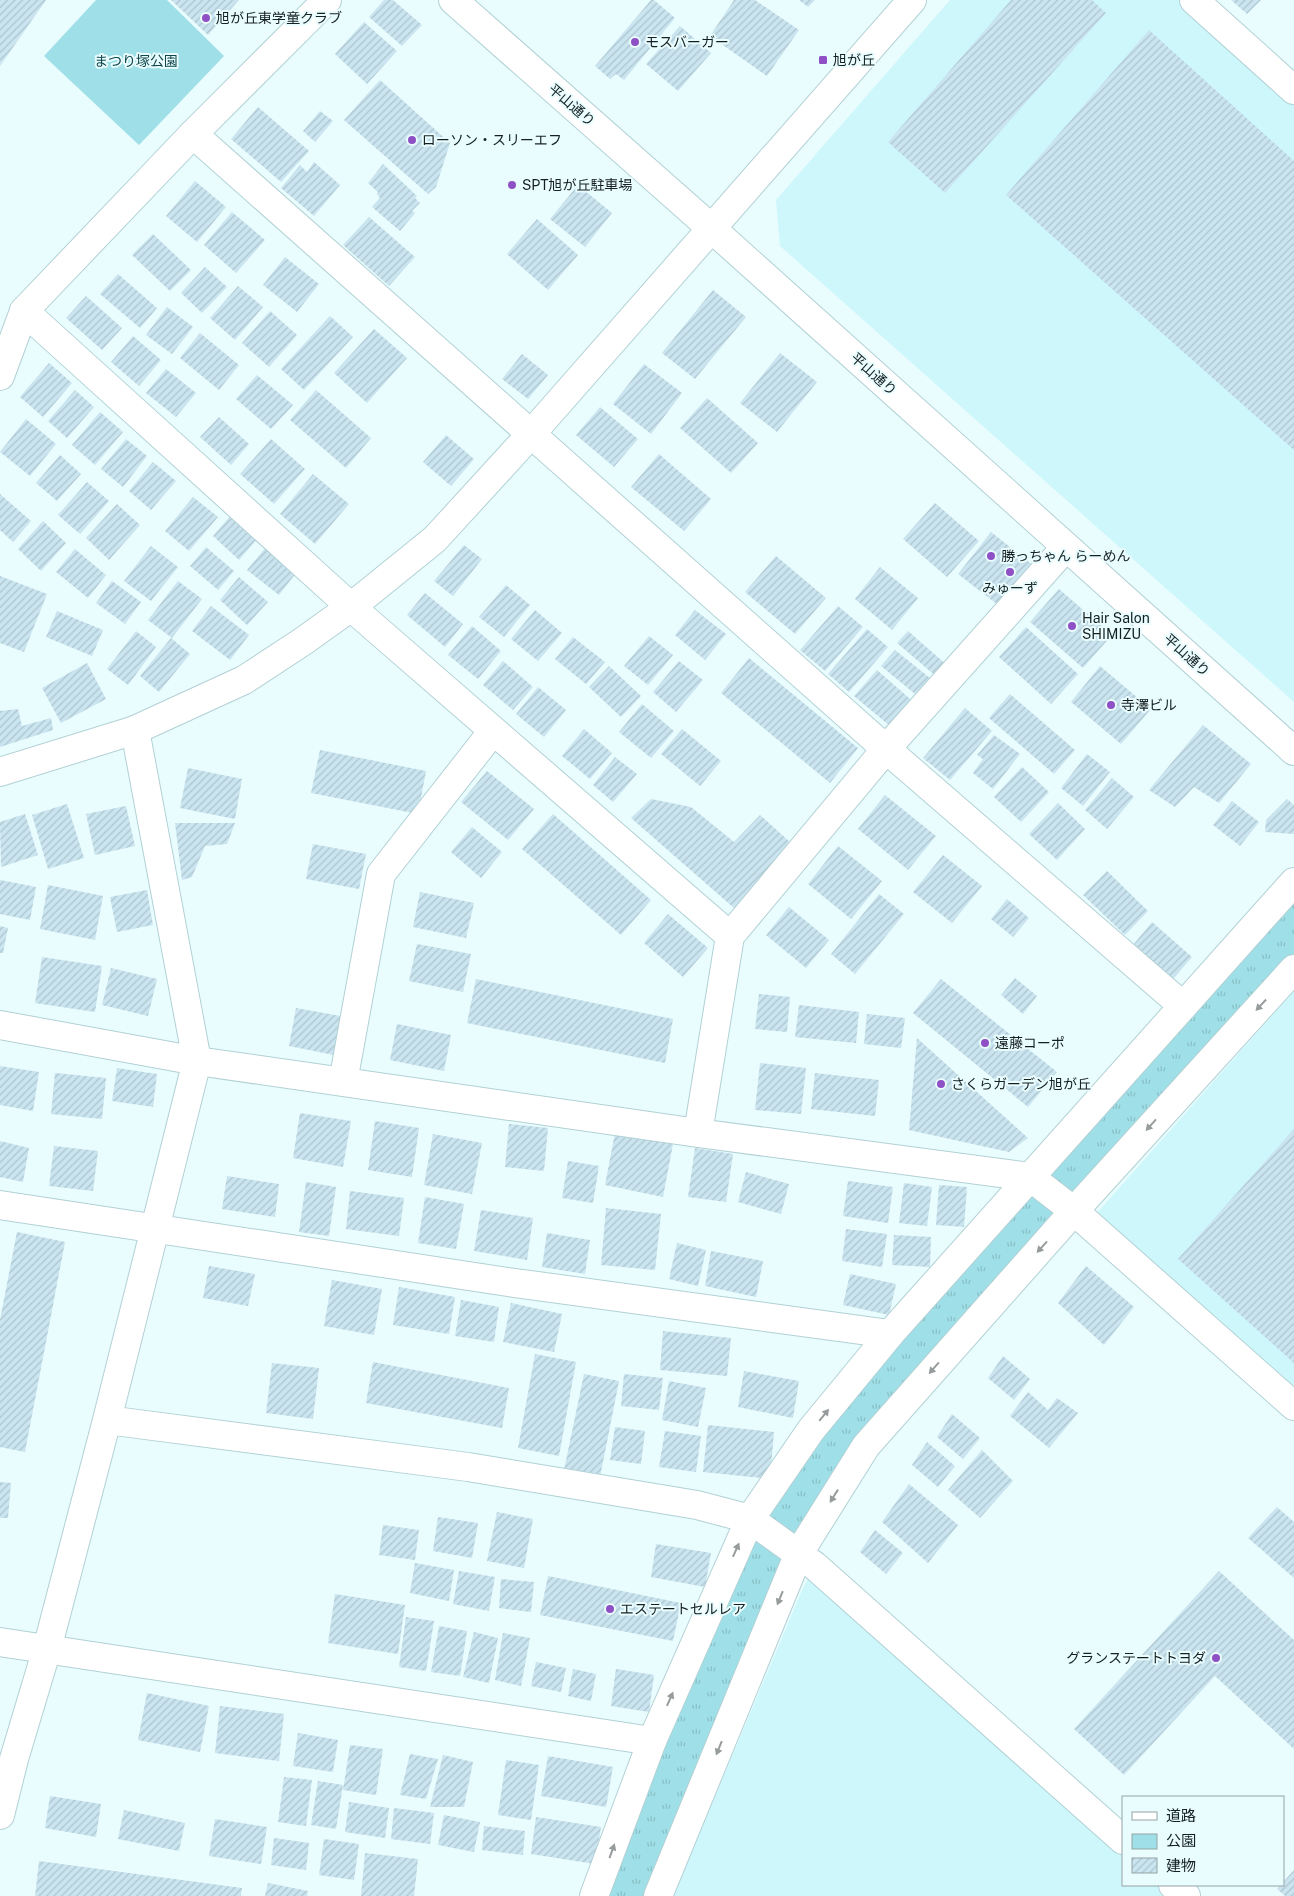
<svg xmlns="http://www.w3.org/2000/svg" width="1294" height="1896" viewBox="0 0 1294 1896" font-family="'Public Sans','Noto Sans JP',sans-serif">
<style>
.built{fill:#cef7fc}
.grass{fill:url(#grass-tufts)}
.park{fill:#9fdfe7}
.building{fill:url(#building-hatch)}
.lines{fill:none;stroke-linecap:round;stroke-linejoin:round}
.street-casing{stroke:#b2d1d5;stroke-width:30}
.secondary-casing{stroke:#b2d1d5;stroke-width:30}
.street{stroke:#fff;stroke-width:28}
.secondary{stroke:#fff;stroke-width:28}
.oneway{fill:#969b9c}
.poi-dot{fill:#8f4fc5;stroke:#e9fcfe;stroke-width:2}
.labels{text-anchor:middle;stroke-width:4;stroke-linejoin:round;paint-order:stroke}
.poi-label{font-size:14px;fill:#152022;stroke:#e9fcfe;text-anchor:start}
.park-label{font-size:14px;fill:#0f454b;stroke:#e9fcfe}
.street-label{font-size:14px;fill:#152022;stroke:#e9fcfe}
</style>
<defs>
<pattern id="grass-tufts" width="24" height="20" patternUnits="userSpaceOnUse" patternTransform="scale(1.25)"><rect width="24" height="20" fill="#9fdfe7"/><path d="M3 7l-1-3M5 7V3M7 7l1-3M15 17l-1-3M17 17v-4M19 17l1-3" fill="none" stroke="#88bfc6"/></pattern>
<pattern id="building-hatch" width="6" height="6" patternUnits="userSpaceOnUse" patternTransform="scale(1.25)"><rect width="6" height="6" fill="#cae5f0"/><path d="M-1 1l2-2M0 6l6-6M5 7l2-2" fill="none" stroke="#adc4ce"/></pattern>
</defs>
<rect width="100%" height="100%" fill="#e9fcfe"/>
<path class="built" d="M950 0H1194L1294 90V702L780 246 776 200Z
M1294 991V1406L1088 1223Z
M815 1566 1123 1840V1885H1173L1186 1896H673L803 1588Z"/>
<path class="grass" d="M1294 882V969L935 1367 799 1553 658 1896H594L750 1519Z"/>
<path class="park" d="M96 0H167L224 56 139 145 44 56Z"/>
<path class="building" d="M0 0H46L0 66Z
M171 0H239L208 35Z
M384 0H393L422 25 402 46 369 17Z
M651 0H654L675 18 624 80 616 74 610 79 595 66Z
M734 0H755L799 30 767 76 710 36Z
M799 0H815L808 7Z
M1011 0H1092L1106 13 945 193 888 142Z
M1231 0H1261L1247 14Z
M364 22 397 51 367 84 335 54Z
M680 26 711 53 678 91 646 64Z
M1149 30 1294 161V450L1006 195Z
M380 80 450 143 436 187 428 194 344 120Z
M258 107 309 151 281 182 231 139Z
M320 111 333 121 315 142 303 131Z
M314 162 340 185 314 216 281 188 300 165 307 172Z
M383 164 417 196 415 198 420 203 412 211 415 213 400 231 372 207 380 198 377 194 378 192 368 183Z
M195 181 226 207 197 242 166 216Z
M578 185 612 213 585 247 550 219Z
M232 212 265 240 236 273 204 245Z
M369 217 415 257 389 286 343 245Z
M537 219 578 255 548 290 507 254Z
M153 234 191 270 170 291 132 255Z
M285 257 319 284 297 312 263 285Z
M205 267 227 287 202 313 181 293Z
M118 274 157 308 140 328 100 294Z
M238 286 263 307 235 340 210 318Z
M713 290 746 317 695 379 662 353Z
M86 296 122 328 102 350 66 318Z
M167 307 193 327 172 354 146 335Z
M270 311 297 335 269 367 242 343Z
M330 316 353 337 304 390 281 369Z
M374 329 407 358 367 403 334 373Z
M200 333 239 365 219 390 180 358Z
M133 336 161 360 139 386 111 362Z
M780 353 817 382 777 432 740 403Z
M522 354 548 375 528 399 502 379Z
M49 363 72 383 43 417 20 397Z
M644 364 682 393 651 434 613 404Z
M166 369 196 393 176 417 146 393Z
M257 375 293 405 271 429 236 399Z
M75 390 94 407 67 438 48 421Z
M316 390 371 438 346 468 290 420Z
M707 398 758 443 731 473 680 428Z
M600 407 638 439 614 467 576 435Z
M100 412 123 432 95 465 72 445Z
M219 417 249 444 231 465 200 437Z
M26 419 56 444 30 476 0 452Z
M446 435 474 459 451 486 423 462Z
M126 439 147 456 123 487 101 469Z
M271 439 305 469 274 504 240 474Z
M659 454 711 499 684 531 631 487Z
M60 455 81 474 57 501 36 483Z
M153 462 176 481 151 510 129 491Z
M313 474 349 504 315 544 280 514Z
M87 482 109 501 80 534 58 515Z
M0 494 31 521 13 542 0 530Z
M193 497 218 517 189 551 165 531Z
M935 503 979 541 947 577 903 539Z
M117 504 140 525 109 560 86 538Z
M232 514 258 538 239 560 213 536Z
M43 521 66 543 41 571 18 549Z
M991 532 1034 566 1002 608 958 574Z
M464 545 482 559 453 596 434 581Z
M151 546 178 567 151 601 124 581Z
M206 547 234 571 218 590 190 566Z
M266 547 297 572 279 595 247 570Z
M75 549 106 575 88 598 56 572Z
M776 556 826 598 795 634 745 592Z
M880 567 918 598 892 630 855 599Z
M0 576 47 594 24 652 0 643Z
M239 577 268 602 247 625 220 600Z
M112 581 141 602 125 624 96 603Z
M178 581 202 599 172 638 148 620Z
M506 585 530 605 504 637 479 617Z
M1059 589 1112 635 1083 668 1030 622Z
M425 593 463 624 445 647 407 615Z
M211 606 249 635 230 660 192 631Z
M838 606 863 627 825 671 800 650Z
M535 610 562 633 538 661 511 639Z
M695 610 726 634 705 660 675 635Z
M57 611 103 630 92 656 46 637Z
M472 626 501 651 478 679 448 655Z
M1026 627 1078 674 1051 704 999 657Z
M867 629 888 647 849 692 828 674Z
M136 631 156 647 128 685 107 669Z
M908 631 948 666 938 678 897 643Z
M649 636 673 655 648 685 624 666Z
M573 637 605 662 586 684 555 659Z
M171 638 190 654 159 692 140 676Z
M895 650 935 682 921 699 881 666Z
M749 658 858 748 830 783 721 693Z
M503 661 533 687 513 710 483 685Z
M679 661 703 680 676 712 653 692Z
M87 663 106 699 61 723 42 688Z
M609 666 641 696 621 717 589 687Z
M1100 666 1151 709 1121 744 1071 702Z
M877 670 917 705 896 731 854 696Z
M538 687 566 710 544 737 516 714Z
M1010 694 1075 750 1054 774 989 718Z
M642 704 674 731 651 758 619 732Z
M965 708 992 731 950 780 923 758Z
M18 709 22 726 51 718 53 730 0 747V711Z
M1203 725 1251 764 1219 803 1194 787 1175 807 1149 790Z
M584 729 612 753 590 779 562 756Z
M682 729 721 761 700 786 661 754Z
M994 735 1020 754 993 789 973 773 983 759 977 755Z
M320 750 426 771 418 814 311 793Z
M1087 754 1110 772 1083 806 1061 788Z
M615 757 637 774 613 802 593 785Z
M1022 767 1049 792 1021 822 994 797Z
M188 768 242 779 235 819 180 808Z
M487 771 534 809 508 840 461 802Z
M1112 778 1134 797 1107 829 1085 810Z
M885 795 936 836 908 870 858 829Z
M651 799 691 807 734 842 760 815 791 843 734 908 631 818Z
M1287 799 1294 805V834L1265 832 1266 820Z
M1232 801 1259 822 1240 846 1213 825Z
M1058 803 1085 829 1057 860 1029 834Z
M67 804 84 858 48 869 32 815Z
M126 806 135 846 95 855 86 814Z
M25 814 38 855 1 867 0 822Z
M553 814 651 900 621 935 522 849Z
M175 823H235L227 844 205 846 192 877 182 880Z
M472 827 502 852 481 878 451 852Z
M313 844 366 854 359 889 306 879Z
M838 846 882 881 851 919 808 884Z
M943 855 982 886 952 923 913 892Z
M1107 871 1148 911 1125 935 1083 895Z
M0 880 36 887 30 920 0 914Z
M48 885 103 896 95 940 40 929Z
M147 890 153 925 117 932 110 897Z
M420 892 474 903 466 938 413 927Z
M879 894 904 914 855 974 831 954Z
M1007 899 1029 918 1013 937 991 919Z
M789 907 829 940 806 968 766 935Z
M668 914 708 948 683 977 644 943Z
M1152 922 1192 957 1173 979 1133 945Z
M0 926 8 928 3 953H0Z
M417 944 471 954 463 992 409 981Z
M42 957 102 966 95 1012 35 1003Z
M111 968 157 979 148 1016 102 1005Z
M1015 978 1037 996 1023 1014 1001 995Z
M476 979 673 1019 665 1063 467 1023Z
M941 979 1057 1072 1028 1107 913 1013Z
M759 994 790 997 787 1032 755 1029Z
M799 1005 859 1012 856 1043 795 1037Z
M296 1008 352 1018 344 1057 289 1046Z
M867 1014 905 1018 901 1048 864 1044Z
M397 1024 451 1035 444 1071 390 1060Z
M917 1038 1028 1138 1009 1152 909 1130Z
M760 1063 806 1068 801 1114 755 1110Z
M0 1066 39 1072 33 1111 0 1105Z
M117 1068 157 1074 153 1107 112 1101Z
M55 1073 106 1078 102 1119 51 1114Z
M815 1073 879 1080 875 1116 811 1109Z
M300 1113 351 1121 343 1167 293 1158Z
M375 1121 419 1128 412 1177 368 1170Z
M509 1124 548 1128 544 1171 505 1167Z
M1294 1129V1363L1178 1259Z
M615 1133 673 1144 663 1197 605 1185Z
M433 1134 482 1143 472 1194 424 1185Z
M0 1141 29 1148 23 1182 0 1177Z
M54 1146 98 1151 93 1191 49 1186Z
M695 1148 733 1154 726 1202 688 1197Z
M568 1161 599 1166 593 1203 562 1198Z
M746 1172 789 1184 781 1214 738 1202Z
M227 1176 279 1184 275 1217 222 1209Z
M848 1181 893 1187 888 1223 843 1216Z
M306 1182 336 1187 329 1236 299 1232Z
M904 1183 932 1187 927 1226 899 1223Z
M939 1185 967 1187 964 1227 936 1225Z
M350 1191 404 1198 399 1236 346 1229Z
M425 1197 464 1204 456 1249 418 1243Z
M606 1208 661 1214 655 1270 601 1265Z
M481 1210 533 1218 527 1260 474 1251Z
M846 1229 887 1234 882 1267 842 1261Z
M17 1232 65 1242 25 1452 0 1447V1320Z
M547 1233 590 1240 585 1274 542 1267Z
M894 1235 931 1237 930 1267 892 1265Z
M677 1243 706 1250 698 1286 669 1279Z
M711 1251 763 1261 756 1297 705 1286Z
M209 1266 255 1274 248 1306 203 1298Z
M1086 1266 1134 1307 1104 1345 1058 1303Z
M850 1274 896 1284 889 1315 843 1305Z
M332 1280 382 1289 374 1335 324 1326Z
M399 1287 455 1297 449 1334 393 1325Z
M461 1300 499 1307 494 1342 455 1336Z
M511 1303 562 1314 554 1352 503 1342Z
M663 1331 731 1338 727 1376 660 1370Z
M535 1354 576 1362 559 1456 518 1448Z
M1003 1356 1030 1379 1014 1400 988 1378Z
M373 1362 509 1388 502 1428 366 1403Z
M272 1363 319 1368 313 1419 266 1413Z
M744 1371 799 1381 793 1418 738 1407Z
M584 1374 619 1381 600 1477 564 1470Z
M624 1374 663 1378 659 1410 621 1406Z
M669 1381 706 1388 698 1427 662 1420Z
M1028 1392 1048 1410 1057 1398 1078 1413 1049 1448 1010 1416Z
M952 1414 980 1438 963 1459 937 1437Z
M708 1425 774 1432 770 1479 703 1472Z
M615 1427 645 1431 641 1464 610 1460Z
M665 1431 701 1436 696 1472 659 1467Z
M927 1442 955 1466 938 1487 912 1465Z
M982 1450 1013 1481 980 1518 948 1490Z
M0 1482 11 1483 8 1518H0Z
M909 1484 958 1525 928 1563 882 1522Z
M1277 1507 1294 1522V1578L1248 1538Z
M497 1512 533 1519 524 1568 487 1561Z
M438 1517 478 1523 472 1558 433 1551Z
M383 1525 419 1530 415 1560 379 1555Z
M875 1530 903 1553 886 1574 860 1552Z
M656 1544 711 1553 705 1587 651 1577Z
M415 1563 454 1570 449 1601 410 1593Z
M459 1571 495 1577 489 1611 453 1604Z
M1219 1571 1294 1640V1749L1215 1676 1124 1775 1074 1729Z
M548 1576 681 1603 673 1641 540 1615Z
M501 1579 534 1582 531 1612 499 1608Z
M335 1594 405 1605 398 1654 328 1643Z
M406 1617 434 1621 426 1671 399 1667Z
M439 1626 467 1631 460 1676 431 1672Z
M474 1632 498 1638 489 1683 463 1677Z
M503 1633 530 1638 521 1686 495 1680Z
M536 1662 566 1668 561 1692 531 1686Z
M573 1669 596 1674 591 1701 568 1696Z
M616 1669 654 1675 649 1712 611 1706Z
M147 1693 209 1706 200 1752 138 1740Z
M220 1706 284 1714 279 1761 215 1753Z
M298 1733 338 1740 333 1772 293 1766Z
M350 1745 383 1749 376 1795 343 1790Z
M410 1754 438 1759 426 1799 400 1795Z
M443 1755 473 1762 464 1807H430Z
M548 1756 613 1767 606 1807 541 1796Z
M506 1760 539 1765 531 1820 498 1815Z
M284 1777 312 1780 306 1826 278 1822Z
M318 1781 343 1785 336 1829 311 1825Z
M50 1796 101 1804 96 1837 45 1828Z
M349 1802 389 1808 385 1838 345 1832Z
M394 1808 434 1813 430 1844 391 1839Z
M124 1810 185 1823 179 1851 118 1839Z
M444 1815 480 1822 474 1852 438 1845Z
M536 1817 601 1827 595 1864 531 1854Z
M215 1819 267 1827 261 1864 209 1856Z
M484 1826 525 1831 523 1855 482 1850Z
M274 1838 309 1843 306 1870 271 1865Z
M324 1839 359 1844 354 1880 319 1875Z
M365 1853 418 1859 414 1896H361Z
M39 1861 242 1888 241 1896H35Z
M1294 1870V1896H1285L1277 1889Z
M268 1883 308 1891 307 1896H265Z"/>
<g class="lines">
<g class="street-casing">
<path id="street" d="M1194 0 1294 90
M193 134 886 749 1183 1006
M24 311 351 607 730 936
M0 1025 197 1061 698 1133 1030 1177 1074 1211 1294 1406
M343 1082 381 874 493 731
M698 1133 730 936 886 749 1066 547
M0 1205 508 1282 890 1334
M107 1420 468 1467 697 1505 750 1519 815 1566 1123 1840
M0 1642 652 1741
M0 1815 14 1759 47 1649 107 1420 197 1061 135 730
M1173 1885 1186 1896"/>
</g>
<g class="secondary-casing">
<path id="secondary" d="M453 0 711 228 1294 751
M0 376 24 311 193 134 327 0
M0 772 135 730 244 680 302 642 351 607 435 539 531 434 912 0
M594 1896 652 1741 750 1519 811 1430 890 1334 1294 882
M658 1896 799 1553 866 1446 1074 1211 1294 969"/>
</g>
<use href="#street" class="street"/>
<use href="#secondary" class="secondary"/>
</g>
<defs><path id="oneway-solid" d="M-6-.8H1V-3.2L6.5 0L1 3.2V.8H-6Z" transform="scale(1.25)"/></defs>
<g class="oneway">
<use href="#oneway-solid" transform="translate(1261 1005) rotate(133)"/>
<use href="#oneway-solid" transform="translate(1151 1125) rotate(132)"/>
<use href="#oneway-solid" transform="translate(1042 1247) rotate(132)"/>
<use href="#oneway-solid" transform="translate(934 1368) rotate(131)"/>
<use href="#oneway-solid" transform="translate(824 1415) rotate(-51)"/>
<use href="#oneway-solid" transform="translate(834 1496) rotate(122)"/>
<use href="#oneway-solid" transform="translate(736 1550) rotate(-66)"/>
<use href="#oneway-solid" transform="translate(780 1598) rotate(112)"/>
<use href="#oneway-solid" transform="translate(670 1699) rotate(-66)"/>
<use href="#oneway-solid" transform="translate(719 1748) rotate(112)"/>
<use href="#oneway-solid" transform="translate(612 1851) rotate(-70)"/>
</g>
<g class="poi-dot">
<circle cx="206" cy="18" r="5"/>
<circle cx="635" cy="42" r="5"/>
<rect x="818" y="55" width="10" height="10" rx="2.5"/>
<circle cx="412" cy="140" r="5"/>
<circle cx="512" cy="185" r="5"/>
<circle cx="991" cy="556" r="5"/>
<circle cx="1010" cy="572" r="5"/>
<circle cx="1072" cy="626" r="5"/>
<circle cx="1111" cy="705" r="5"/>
<circle cx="985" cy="1043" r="5"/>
<circle cx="941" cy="1084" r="5"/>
<circle cx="610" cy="1609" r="5"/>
<circle cx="1216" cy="1658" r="5"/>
</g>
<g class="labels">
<g class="poi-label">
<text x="216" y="23">旭が丘東学童クラブ</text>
<text x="645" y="47">モスバーガー</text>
<text x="833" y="65">旭が丘</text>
<text x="422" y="145">ローソン・スリーエフ</text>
<text x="522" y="190">SPT旭が丘駐車場</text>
<text x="1001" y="561">勝っちゃん らーめん</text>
<text x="1010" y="593" text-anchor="middle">みゅーず</text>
<text x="1082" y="623">Hair Salon<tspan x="1082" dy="16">SHIMIZU</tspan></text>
<text x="1121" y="710">寺澤ビル</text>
<text x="995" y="1048">遠藤コーポ</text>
<text x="951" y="1089">さくらガーデン旭が丘</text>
<text x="620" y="1614">エステートセルレア</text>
<text x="1206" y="1663" text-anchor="end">グランステートトヨダ</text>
</g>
<g class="park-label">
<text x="136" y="66">まつり塚公園</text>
</g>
<g class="street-label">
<text transform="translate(572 105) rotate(41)" y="5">平山通り</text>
<text transform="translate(874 374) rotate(42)" y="5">平山通り</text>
<text transform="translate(1187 655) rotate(42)" y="5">平山通り</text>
</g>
</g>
<rect x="1122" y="1796" width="162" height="90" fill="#e9fcfe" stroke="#94a4a6"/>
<rect x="1132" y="1812" width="25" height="8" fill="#ffffff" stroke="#94a4a6"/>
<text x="1166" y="1821" font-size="15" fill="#152022">道路</text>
<rect x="1132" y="1834" width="25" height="15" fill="#9fdfe7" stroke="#94a4a6"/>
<text x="1166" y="1846" font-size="15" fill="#152022">公園</text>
<rect x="1132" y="1858" width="25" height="15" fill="url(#building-hatch)" stroke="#94a4a6"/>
<text x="1166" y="1871" font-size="15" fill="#152022">建物</text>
</svg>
